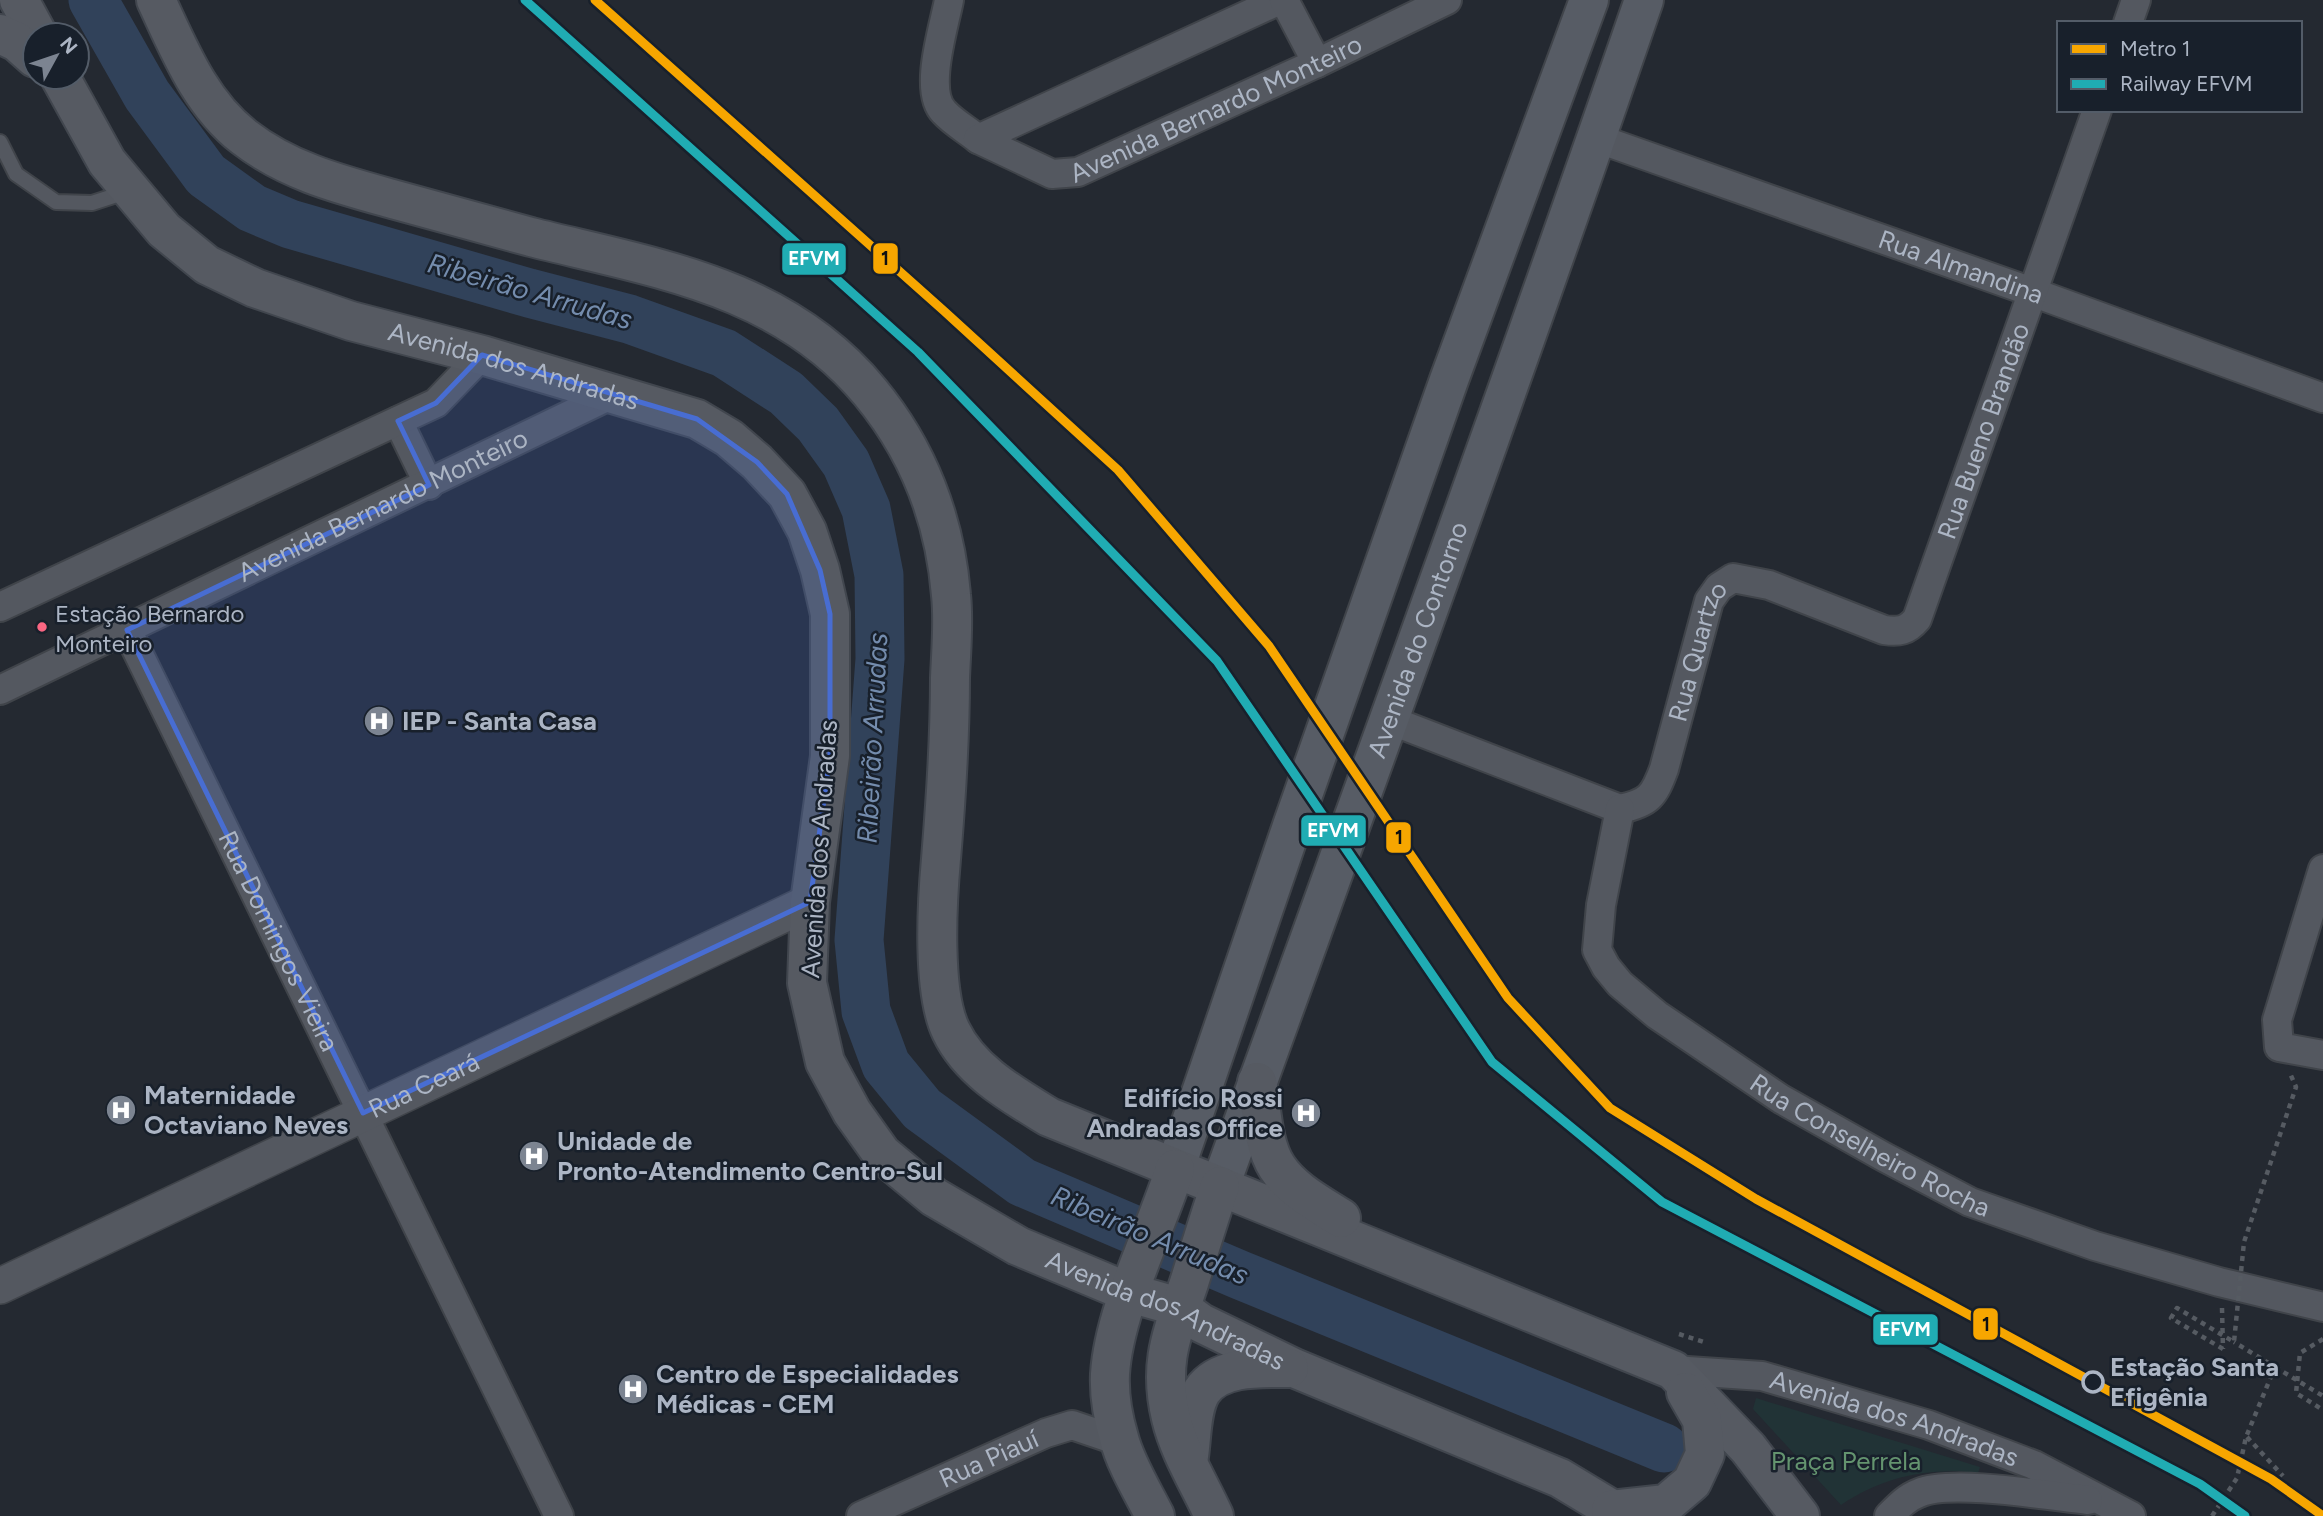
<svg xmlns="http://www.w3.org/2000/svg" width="2323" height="1516" viewBox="0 0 2323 1516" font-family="Figtree,sans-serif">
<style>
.green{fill:#213336}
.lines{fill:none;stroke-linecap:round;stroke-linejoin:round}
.river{stroke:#31425a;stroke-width:49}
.service-casing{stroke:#40444a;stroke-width:18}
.minor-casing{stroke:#40444a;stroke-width:32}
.tertiary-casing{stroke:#40444a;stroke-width:38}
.secondary-casing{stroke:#40444a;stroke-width:42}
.primary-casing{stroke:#41464e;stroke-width:42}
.path{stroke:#565b62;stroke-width:4.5;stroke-dasharray:5 5;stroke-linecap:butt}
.service{stroke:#545860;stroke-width:14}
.minor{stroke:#545860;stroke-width:28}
.tertiary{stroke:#545860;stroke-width:35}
.secondary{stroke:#575c65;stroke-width:38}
.primary{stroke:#565a62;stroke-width:38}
.path-bridge{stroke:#565b62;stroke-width:4.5;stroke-dasharray:5 5;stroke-linecap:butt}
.rail-1-casing{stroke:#18202b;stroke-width:14}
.rail-1{stroke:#20acb3;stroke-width:9}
.metro-1-casing{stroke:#18202b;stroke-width:14}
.metro-1{stroke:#f7a600;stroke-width:9}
.marked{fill:#486dd2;fill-opacity:0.2;stroke:#486dd2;stroke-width:5;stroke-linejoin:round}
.bus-dot{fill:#fa6682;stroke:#18202b;stroke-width:2.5}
.stop-dot{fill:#18202b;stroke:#acb5c4;stroke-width:3.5}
.labels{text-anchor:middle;stroke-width:5;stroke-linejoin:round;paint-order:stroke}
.bus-label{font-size:24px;fill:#acb5c4;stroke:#18202b;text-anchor:start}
.street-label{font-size:26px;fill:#acb5c4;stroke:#18202b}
.poi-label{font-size:26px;font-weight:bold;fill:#acb5c4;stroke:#18202b;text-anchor:start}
.stop-label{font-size:26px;font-weight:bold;fill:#acb5c4;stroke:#18202b;text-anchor:start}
.park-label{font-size:26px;fill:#64946f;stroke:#18202b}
.water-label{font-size:28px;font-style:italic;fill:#748cad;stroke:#18202b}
.line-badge{stroke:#18202b;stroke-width:2.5}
.badge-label{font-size:19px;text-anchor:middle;font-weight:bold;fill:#fff}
.pale-badge-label{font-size:19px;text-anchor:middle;font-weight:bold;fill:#111}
</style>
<rect width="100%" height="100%" fill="#242931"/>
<path class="green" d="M1756 1398 1980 1467 1978 1473C1928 1467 1883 1477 1841 1505L1753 1409Z"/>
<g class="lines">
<path class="river" d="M93 0 147 95 206 175 252 208 290 224 529 293 629 319 724 353 786 393 818 424 846 463 866 509 879 575 880 659 859 940 866 1011 886 1065 922 1109 1022 1182 1240 1275 1664 1448"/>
<g class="service-casing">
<path id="service" d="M0 142 16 174 56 202 92 203 129 191"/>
</g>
<g class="minor-casing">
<g id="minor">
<path d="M949 0C944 27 923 91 944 112 953 122 967 130 978 139"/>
<path id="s1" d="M1280 0 978 139 1052 174 1078 172 1317 63 1447 0"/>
<path d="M1284 0 1317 63"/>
<path d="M2128 23 2136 0"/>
<path id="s2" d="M1596 138 2032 292 2323 398"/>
<path d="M398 421 429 485"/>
<path d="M0 607 436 403 482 355"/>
<path id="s3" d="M127 630 559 1516"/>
<path id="s4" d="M0 690 615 393"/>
<path d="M1387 719 1620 809"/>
<path id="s5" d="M1620 809C1649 803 1654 796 1664 769L1709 601 1719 587 1733 578 1769 585 1884 630C1899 632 1907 631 1917 619L2097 110"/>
<path id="s6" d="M1620 809 1601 905 1597 950 1606 967 1620 984 1657 1015 1781 1099 1884 1157 1970 1202 2095 1246 2219 1282 2323 1307"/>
<path d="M2323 869 2277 1020 2279 1047 2323 1055"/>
<path id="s7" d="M1673 1370 1762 1376 1929 1425 2034 1465 2131 1516"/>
<path id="s8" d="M861 1516 1046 1433 1072 1425 1119 1441"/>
<path d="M1889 1516C1898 1507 1906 1498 1919 1493 1951 1479 2050 1496 2088 1500"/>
</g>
</g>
<g class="tertiary-casing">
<g id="tertiary">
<path id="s9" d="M0 1286 810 902"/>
</g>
</g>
<g class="secondary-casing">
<g id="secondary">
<path d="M1175 1169 1292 826 1449 380 1589 0"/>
<path id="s10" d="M1220 1186C1363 791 1507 397 1644 0"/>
</g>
</g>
<g class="primary-casing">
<g id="primary">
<path d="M19 0 38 35"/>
<path d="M156 0C179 49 200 103 244 137 289 172 342 185 396 200 441 212 486 225 531 237 655 268 783 286 870 392 918 450 945 520 951 595 954 622 951 651 950 678 950 738 946 799 941 859 937 903 932 992 951 1031 970 1071 1013 1095 1049 1117L1673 1370 1748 1448 1800 1516"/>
<path d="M0 34 17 42 35 58"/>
<path id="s11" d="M60 77 107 162 164 230 207 265 255 288 351 321 482 355 697 419 729 438 757 462 787 494 807 531 820 570 830 614V756L810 902 807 983 825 1062 852 1112 882 1154 934 1197 1018 1246 1130 1293 1179 1307 1201 1323 1294 1368 1560 1478 1623 1516"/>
<path d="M1257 1082C1262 1109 1262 1144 1277 1167 1292 1190 1319 1204 1341 1218"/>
<path d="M1189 1456C1192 1436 1191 1408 1202 1391 1220 1365 1262 1368 1289 1368"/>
<path d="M1611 1510 1666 1504 1692 1482 1705 1454 1702 1420 1686 1392"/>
<path d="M1155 1516C1143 1492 1125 1463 1119 1438 1113 1418 1109 1395 1110 1374 1114 1310 1155 1232 1175 1169"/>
<path d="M1214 1516C1200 1485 1179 1452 1171 1418 1158 1363 1172 1334 1189 1283 1199 1251 1209 1218 1220 1186"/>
</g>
</g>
<path class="path" d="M2222 1308 2223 1349
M1679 1334 1704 1342
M2323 1339 2300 1353 2296 1393 2323 1410
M2247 1437 2283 1476
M2212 1516 2237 1478 2246 1437 2275 1367 2234 1342"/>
<use href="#service" class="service"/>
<use href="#minor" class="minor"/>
<use href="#tertiary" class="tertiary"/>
<use href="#secondary" class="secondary"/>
<use href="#primary" class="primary"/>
<path class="path-bridge" d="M2223 1349 2171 1318 2177 1308 2234 1342 2244 1242 2296 1087 2289 1071
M2275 1367 2323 1396"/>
<g class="rail-1-casing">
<path id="rail-1" d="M525 0 918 352 1217 661 1492 1062 1662 1202 2200 1484 2245 1516"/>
</g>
<use href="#rail-1" class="rail-1"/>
<g class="metro-1-casing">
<path id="metro-1" d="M595 0 944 311 1118 470 1269 646 1508 998 1610 1108 1756 1199 2271 1479 2323 1516"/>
</g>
<use href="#metro-1" class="metro-1"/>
</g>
<path class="marked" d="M482 355 697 419 757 462 787 494 820 570 830 614V756L810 902 363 1113 127 630 429 485 398 421 436 403Z"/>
<defs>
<g id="hospital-disc" transform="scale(1.575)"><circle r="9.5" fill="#7c8491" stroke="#18202b"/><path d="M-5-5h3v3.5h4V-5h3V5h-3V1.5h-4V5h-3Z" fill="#fff"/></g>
</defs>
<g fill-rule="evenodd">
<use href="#hospital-disc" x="379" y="721"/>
<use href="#hospital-disc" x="121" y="1110"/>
<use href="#hospital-disc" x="1306" y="1113"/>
<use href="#hospital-disc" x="534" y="1156"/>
<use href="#hospital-disc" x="633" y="1389"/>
</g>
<circle class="bus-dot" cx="42" cy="627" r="6"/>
<circle class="stop-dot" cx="2093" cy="1382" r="10"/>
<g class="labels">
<g class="bus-label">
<text x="55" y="622">Estação Bernardo<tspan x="55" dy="30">Monteiro</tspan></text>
</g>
<g class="street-label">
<text dy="9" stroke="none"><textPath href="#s1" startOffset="592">Avenida Bernardo Monteiro</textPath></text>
<text dy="9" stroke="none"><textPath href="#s2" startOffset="387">Rua Almandina</textPath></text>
<text dy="9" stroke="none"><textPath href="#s11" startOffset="565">Avenida dos Andradas</textPath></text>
<text dy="9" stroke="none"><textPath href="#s5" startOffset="668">Rua Bueno Brandão</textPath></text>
<text dy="9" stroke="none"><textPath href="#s4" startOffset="425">Avenida Bernardo Monteiro</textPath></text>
<text dy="9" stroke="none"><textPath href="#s10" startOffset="581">Avenida do Contorno</textPath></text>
<text dy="9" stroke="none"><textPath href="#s5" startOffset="186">Rua Quartzo</textPath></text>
<text transform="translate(819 849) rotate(-86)" y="9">Avenida dos Andradas</text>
<text dy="9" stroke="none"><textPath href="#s3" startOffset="346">Rua Domingos Vieira</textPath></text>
<text dy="9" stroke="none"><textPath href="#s9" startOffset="469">Rua Ceará</textPath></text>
<text dy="9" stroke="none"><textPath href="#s6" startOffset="483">Rua Conselheiro Rocha</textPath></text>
<text dy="9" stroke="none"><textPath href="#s11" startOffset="1888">Avenida dos Andradas</textPath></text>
<text dy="9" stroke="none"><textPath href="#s7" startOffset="228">Avenida dos Andradas</textPath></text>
<text dy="9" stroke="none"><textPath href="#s8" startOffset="140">Rua Piauí</textPath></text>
</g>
<g class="poi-label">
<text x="402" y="730">IEP - Santa Casa</text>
<text x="144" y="1104">Maternidade<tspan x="144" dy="30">Octaviano Neves</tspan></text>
<text x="1283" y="1107" text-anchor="end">Edifício Rossi<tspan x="1283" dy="30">Andradas Office</tspan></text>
<text x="557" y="1150">Unidade de<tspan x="557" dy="30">Pronto-Atendimento Centro-Sul</tspan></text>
<text x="656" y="1383">Centro de Especialidades<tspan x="656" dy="30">Médicas - CEM</tspan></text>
</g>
<g class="stop-label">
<text x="2110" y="1376">Estação Santa<tspan x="2110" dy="30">Efigênia</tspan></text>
</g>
<g class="park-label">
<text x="1846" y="1470">Praça Perrela</text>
</g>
<g class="water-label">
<text transform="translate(530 291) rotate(16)" y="10">Ribeirão Arrudas</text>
<text transform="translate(872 738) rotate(-87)" y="10">Ribeirão Arrudas</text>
<text transform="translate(1150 1235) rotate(23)" y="10">Ribeirão Arrudas</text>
</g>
</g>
<g class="line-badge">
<rect x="872" y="242" width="27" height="33" rx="7" fill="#f7a600"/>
<rect x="781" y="242" width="66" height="34" rx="7" fill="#20acb3"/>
<rect x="1300" y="814" width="67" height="33" rx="7" fill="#20acb3"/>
<rect x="1385" y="821" width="27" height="33" rx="7" fill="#f7a600"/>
<rect x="1972" y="1307" width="27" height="34" rx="7" fill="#f7a600"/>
<rect x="1872" y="1313" width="67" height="33" rx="7" fill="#20acb3"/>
</g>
<g class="badge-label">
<text x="814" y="265">EFVM</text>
<text x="1333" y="837">EFVM</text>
<text x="1905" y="1336">EFVM</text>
</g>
<g class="pale-badge-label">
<text x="885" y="265">1</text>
<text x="1399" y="844">1</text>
<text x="1986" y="1331">1</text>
</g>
<rect x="2057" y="21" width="245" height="91" fill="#18202b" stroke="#535c68" stroke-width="2"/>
<rect x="2071" y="44" width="35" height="10" fill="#f7a600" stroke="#535c68" stroke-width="2"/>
<text x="2120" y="56" font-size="21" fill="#acb5c4">Metro 1</text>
<rect x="2071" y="79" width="35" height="10" fill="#20acb3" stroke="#535c68" stroke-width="2"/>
<text x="2120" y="91" font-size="21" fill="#acb5c4">Railway EFVM</text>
<g transform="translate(56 56) rotate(50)"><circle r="33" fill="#18202b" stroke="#535c68" stroke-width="2"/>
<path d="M0-5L12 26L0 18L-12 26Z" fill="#7c8491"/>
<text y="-10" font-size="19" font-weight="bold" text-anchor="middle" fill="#acb5c4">N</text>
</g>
</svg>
